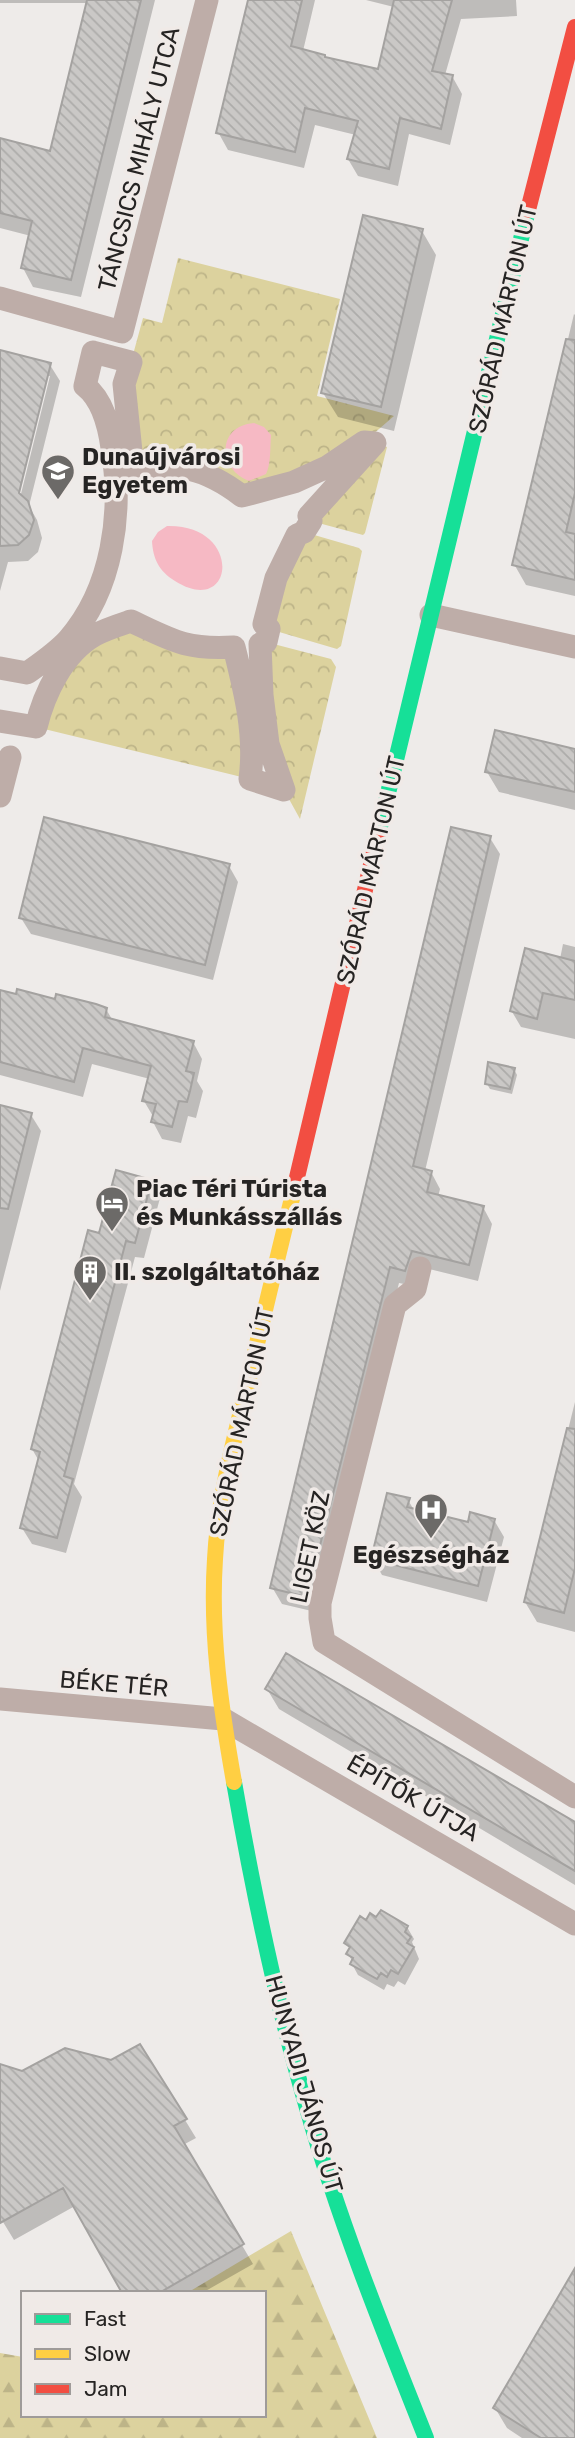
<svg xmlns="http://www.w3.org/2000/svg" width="575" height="2438" viewBox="0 0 575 2438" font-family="Rubik,sans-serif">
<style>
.forest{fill:url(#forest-firs)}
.park{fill:url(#park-crowns)}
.water{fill:#f6b9c4}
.shadow{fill:#0003;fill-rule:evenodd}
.building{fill:url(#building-back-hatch);stroke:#a4a2a0;stroke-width:2}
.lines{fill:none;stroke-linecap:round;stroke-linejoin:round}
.street{stroke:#beada8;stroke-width:23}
.fast{stroke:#16e098;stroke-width:16}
.slow{stroke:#ffcf43;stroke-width:16}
.jam{stroke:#f24e42;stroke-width:16}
.labels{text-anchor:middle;stroke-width:7;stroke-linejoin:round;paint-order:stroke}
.street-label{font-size:24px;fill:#262423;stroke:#f0eae7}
.poi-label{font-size:24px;font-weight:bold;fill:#262423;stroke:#f0eae7;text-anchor:start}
</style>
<defs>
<pattern id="forest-firs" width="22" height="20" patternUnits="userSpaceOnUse" patternTransform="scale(1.75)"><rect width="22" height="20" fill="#dcd29e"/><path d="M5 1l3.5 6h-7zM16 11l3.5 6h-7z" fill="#bdb488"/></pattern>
<pattern id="park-crowns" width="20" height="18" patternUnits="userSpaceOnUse" patternTransform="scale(1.75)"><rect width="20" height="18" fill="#dcd29e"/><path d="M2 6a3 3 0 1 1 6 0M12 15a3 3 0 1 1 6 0" fill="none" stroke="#bdb488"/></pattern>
<pattern id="building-back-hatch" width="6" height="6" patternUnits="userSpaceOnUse" patternTransform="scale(1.75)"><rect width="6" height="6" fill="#cac8c6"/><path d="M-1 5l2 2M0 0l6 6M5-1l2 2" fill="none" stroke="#adacaa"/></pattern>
</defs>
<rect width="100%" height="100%" fill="#eeebe9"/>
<path class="forest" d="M291 2231 377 2438H0V2353L23 2357V2415H264V2293H187Z"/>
<path class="park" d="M178 258 340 299 317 396 394 416 364 442 242 496 224 482 133 471 131 362 143 318 162 323Z
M375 443 387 447 365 533 363 535 311 521Z
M304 532 359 548 362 551 341 646 337 649 269 629Z
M109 628 234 647 250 779 36 727 42 701Z
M266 642 331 659 336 667 300 819 284 790Z"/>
<path class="water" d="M254 423 264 427 271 435C270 447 271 464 266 474L249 481C218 470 216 426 254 423Z
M167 526C244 524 235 619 175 581 159 571 153 559 152 541L158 532Z"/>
<path class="shadow" d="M0 0H155L81 297 33 287 23 268 31 236 0 228V140L51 153 88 3H0Z
M251 0H315L303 51 326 59 380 71 394 7 366 0H516L517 16 461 19 445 75 452 76 462 94 450 145 409 134 398 186 358 176 348 159 356 135 315 125 304 168 228 150 218 132Z
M422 231 436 255 394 431 338 417 323 393Z
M574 314 575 315V596L526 585 514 564Z
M0 352 50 365 60 381 29 506 37 520 42 538 38 552 28 561 8 562 0 591ZM47 376H50L19 502 15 501Z
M575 751V810L499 792 487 772Z
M490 838 500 854 425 1171 431 1172 440 1189 438 1197 483 1207 492 1224 478 1281 421 1267 414 1286 399 1283 316 1612 282 1604 272 1587Z
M229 866 238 882 213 980 31 934 21 918Z
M563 944 575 947V1039L521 1027 511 1010 560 959Z
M56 1001 106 1009 113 1021 193 1042 202 1059 197 1081 203 1091 196 1118 188 1116 181 1143 162 1139 153 1122 154 1118 144 1101 150 1079 92 1064 83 1097 0 1075V1006Z
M514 1069 517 1075 512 1094 490 1089 487 1084Z
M0 1107 31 1115 41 1131 0 1291Z
M151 1182 160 1198 144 1258 135 1257 74 1484 82 1497 66 1553 32 1544 22 1528 39 1461 32 1449 100 1235Z
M575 1402V1632L537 1622 525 1602Z
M408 1500 414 1510 469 1524 494 1520 504 1537 487 1602 382 1575 373 1559Z
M267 1689 575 1824V1885L279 1709Z
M367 1922 407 1927 414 1939 412 1942 419 1959 405 1985 398 1981 394 1987 387 1984 384 1990 358 1975 352 1964 353 1962 348 1954 350 1950 346 1943Z
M0 2065 185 2120 196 2138 183 2145 253 2264 202 2293H124L75 2206 14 2240 0 2217Z
M575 2272V2438H522L507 2428 495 2408Z"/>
<path class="building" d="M87 0H141L71 280 21 268 32 221 0 213V138L50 151Z
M248 0H302L291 46 325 55V57L378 69 394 0H452L432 71 453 75 441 129 400 118 389 169 347 159 358 121 305 108 295 152 216 133Z
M363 215 423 229 381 407 321 393Z
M566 339 575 340V493L566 532 575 534V580L512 565Z
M0 350 51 363 19 493 28 501 34 520 29 535 18 545 0 546Z
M495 730 575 749V792L485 772Z
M44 817 230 864 205 965 19 918Z
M451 827 491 836 413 1166 432 1171 427 1192 484 1206 469 1265 412 1251 405 1271 390 1267 307 1597 270 1588Z
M525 948 575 961V1000L543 993 537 1019 510 1011Z
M17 989 55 999 56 994 96 1004 107 1008 105 1017 194 1041 186 1071 194 1073 190 1091 187 1102 179 1101 172 1127 151 1122 156 1104 142 1101 151 1066 83 1048 74 1082 0 1062V990L16 994Z
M488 1062 515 1068 510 1089 485 1084Z
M0 1105 32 1113 8 1209 0 1208Z
M116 1170 152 1180 135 1243 126 1241 64 1476 73 1479 57 1538 20 1528 40 1452 31 1449 88 1230 99 1233Z
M567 1428 575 1429V1568L564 1613 524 1602Z
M387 1493 410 1498 407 1507 468 1522 470 1512 495 1519 478 1586 371 1559Z
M286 1653 575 1822V1871L265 1689Z
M381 1910 408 1926 405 1932 411 1937 407 1943 414 1947 398 1974 391 1970 387 1977 381 1973 377 1979 350 1964 353 1958 346 1954 350 1947 344 1943 360 1916 366 1920 370 1913 376 1917Z
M140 2044 187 2119 174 2126 244 2244 159 2293H122L63 2188 0 2223V2064L22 2071 65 2048 111 2060Z
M575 2268V2438H541L493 2408Z"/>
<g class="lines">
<path class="street" d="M0 298 122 332 207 0
M431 615 575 647
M0 668 27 673C41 663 56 653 68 640 113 589 123 512 112 448 109 426 103 400 85 386L93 352 131 362 124 384 133 471C178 462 205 468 242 496L294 482 327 467 364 442 375 443 309 516 311 521 304 532 297 535 276 578 264 624 269 629 266 642 260 644 262 695 268 744 284 790 250 779C256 734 245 691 234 647 187 650 173 641 131 621 119 625 106 629 95 635 63 653 44 694 36 727L0 721
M0 796 10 757
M420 1268 415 1289 395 1305 320 1603V1618L324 1642 575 1797
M0 1699 223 1719 575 1924"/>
<path class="fast" d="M378 835 528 210
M234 1782C253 1891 276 2002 307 2108 339 2221 383 2330 426 2438"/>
<path class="slow" d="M234 1782C221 1709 210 1634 215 1559 218 1501 233 1443 247 1387 262 1321 278 1256 294 1190"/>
<path class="jam" d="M528 210 575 27
M294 1190 378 835"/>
</g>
<defs>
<g id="university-pin" transform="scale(1.75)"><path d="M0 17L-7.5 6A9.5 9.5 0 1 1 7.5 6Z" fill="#6c6a68" stroke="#f0eae7"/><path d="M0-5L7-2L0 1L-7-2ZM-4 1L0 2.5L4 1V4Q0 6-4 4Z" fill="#fff"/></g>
<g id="hotel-pin" transform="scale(1.75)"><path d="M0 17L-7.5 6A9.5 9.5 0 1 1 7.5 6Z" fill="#6c6a68" stroke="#f0eae7"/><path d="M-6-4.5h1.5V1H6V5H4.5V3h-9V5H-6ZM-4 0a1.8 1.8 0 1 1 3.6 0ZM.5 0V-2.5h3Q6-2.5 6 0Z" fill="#fff"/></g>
<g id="building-pin" transform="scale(1.75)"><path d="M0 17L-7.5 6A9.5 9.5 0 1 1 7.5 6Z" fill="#6c6a68" stroke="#f0eae7"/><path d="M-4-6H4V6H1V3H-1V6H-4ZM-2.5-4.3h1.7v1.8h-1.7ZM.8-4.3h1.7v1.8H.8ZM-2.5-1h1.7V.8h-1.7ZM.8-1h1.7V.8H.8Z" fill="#fff"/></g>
<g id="hospital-pin" transform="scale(1.75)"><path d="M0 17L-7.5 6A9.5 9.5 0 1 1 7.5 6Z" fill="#6c6a68" stroke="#f0eae7"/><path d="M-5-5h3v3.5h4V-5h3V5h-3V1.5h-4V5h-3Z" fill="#fff"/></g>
</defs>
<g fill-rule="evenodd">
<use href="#university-pin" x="58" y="471"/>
<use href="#hotel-pin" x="112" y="1203"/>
<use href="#building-pin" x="90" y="1272"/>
<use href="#hospital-pin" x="431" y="1510"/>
</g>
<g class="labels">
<g class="street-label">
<text transform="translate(139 159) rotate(-76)" y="8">TÁNCSICS MIHÁLY UTCA</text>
<text transform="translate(503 319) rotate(-77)" y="8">SZÓRÁD MÁRTON ÚT</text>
<text transform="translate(371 870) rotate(-77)" y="8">SZÓRÁD MÁRTON ÚT</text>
<text transform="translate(242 1422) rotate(-78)" y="8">SZÓRÁD MÁRTON ÚT</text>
<text transform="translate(310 1547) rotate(-78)" y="8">LIGET KÖZ</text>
<text transform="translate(114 1684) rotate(5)" y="8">BÉKE TÉR</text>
<text transform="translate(413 1798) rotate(30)" y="8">ÉPÍTŐK ÚTJA</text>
<text transform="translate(304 2084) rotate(74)" y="8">HUNYADI JÁNOS ÚT</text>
</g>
<g class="poi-label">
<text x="82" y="465">Dunaújvárosi<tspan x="82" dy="28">Egyetem</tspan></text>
<text x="136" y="1197">Piac Téri Túrista<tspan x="136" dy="28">és Munkásszállás</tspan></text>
<text x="114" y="1280">II. szolgáltatóház</text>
<text x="431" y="1563" text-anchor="middle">Egészségház</text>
</g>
</g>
<rect x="21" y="2291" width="245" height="126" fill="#f0eae7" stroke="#9f9b99" stroke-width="2"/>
<rect x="35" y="2314" width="35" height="10" fill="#16e098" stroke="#9f9b99" stroke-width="2"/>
<text x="84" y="2326" font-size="21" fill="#262423">Fast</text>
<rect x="35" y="2349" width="35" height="10" fill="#ffcf43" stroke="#9f9b99" stroke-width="2"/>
<text x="84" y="2361" font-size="21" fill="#262423">Slow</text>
<rect x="35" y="2384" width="35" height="10" fill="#f24e42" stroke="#9f9b99" stroke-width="2"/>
<text x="84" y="2396" font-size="21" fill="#262423">Jam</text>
</svg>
